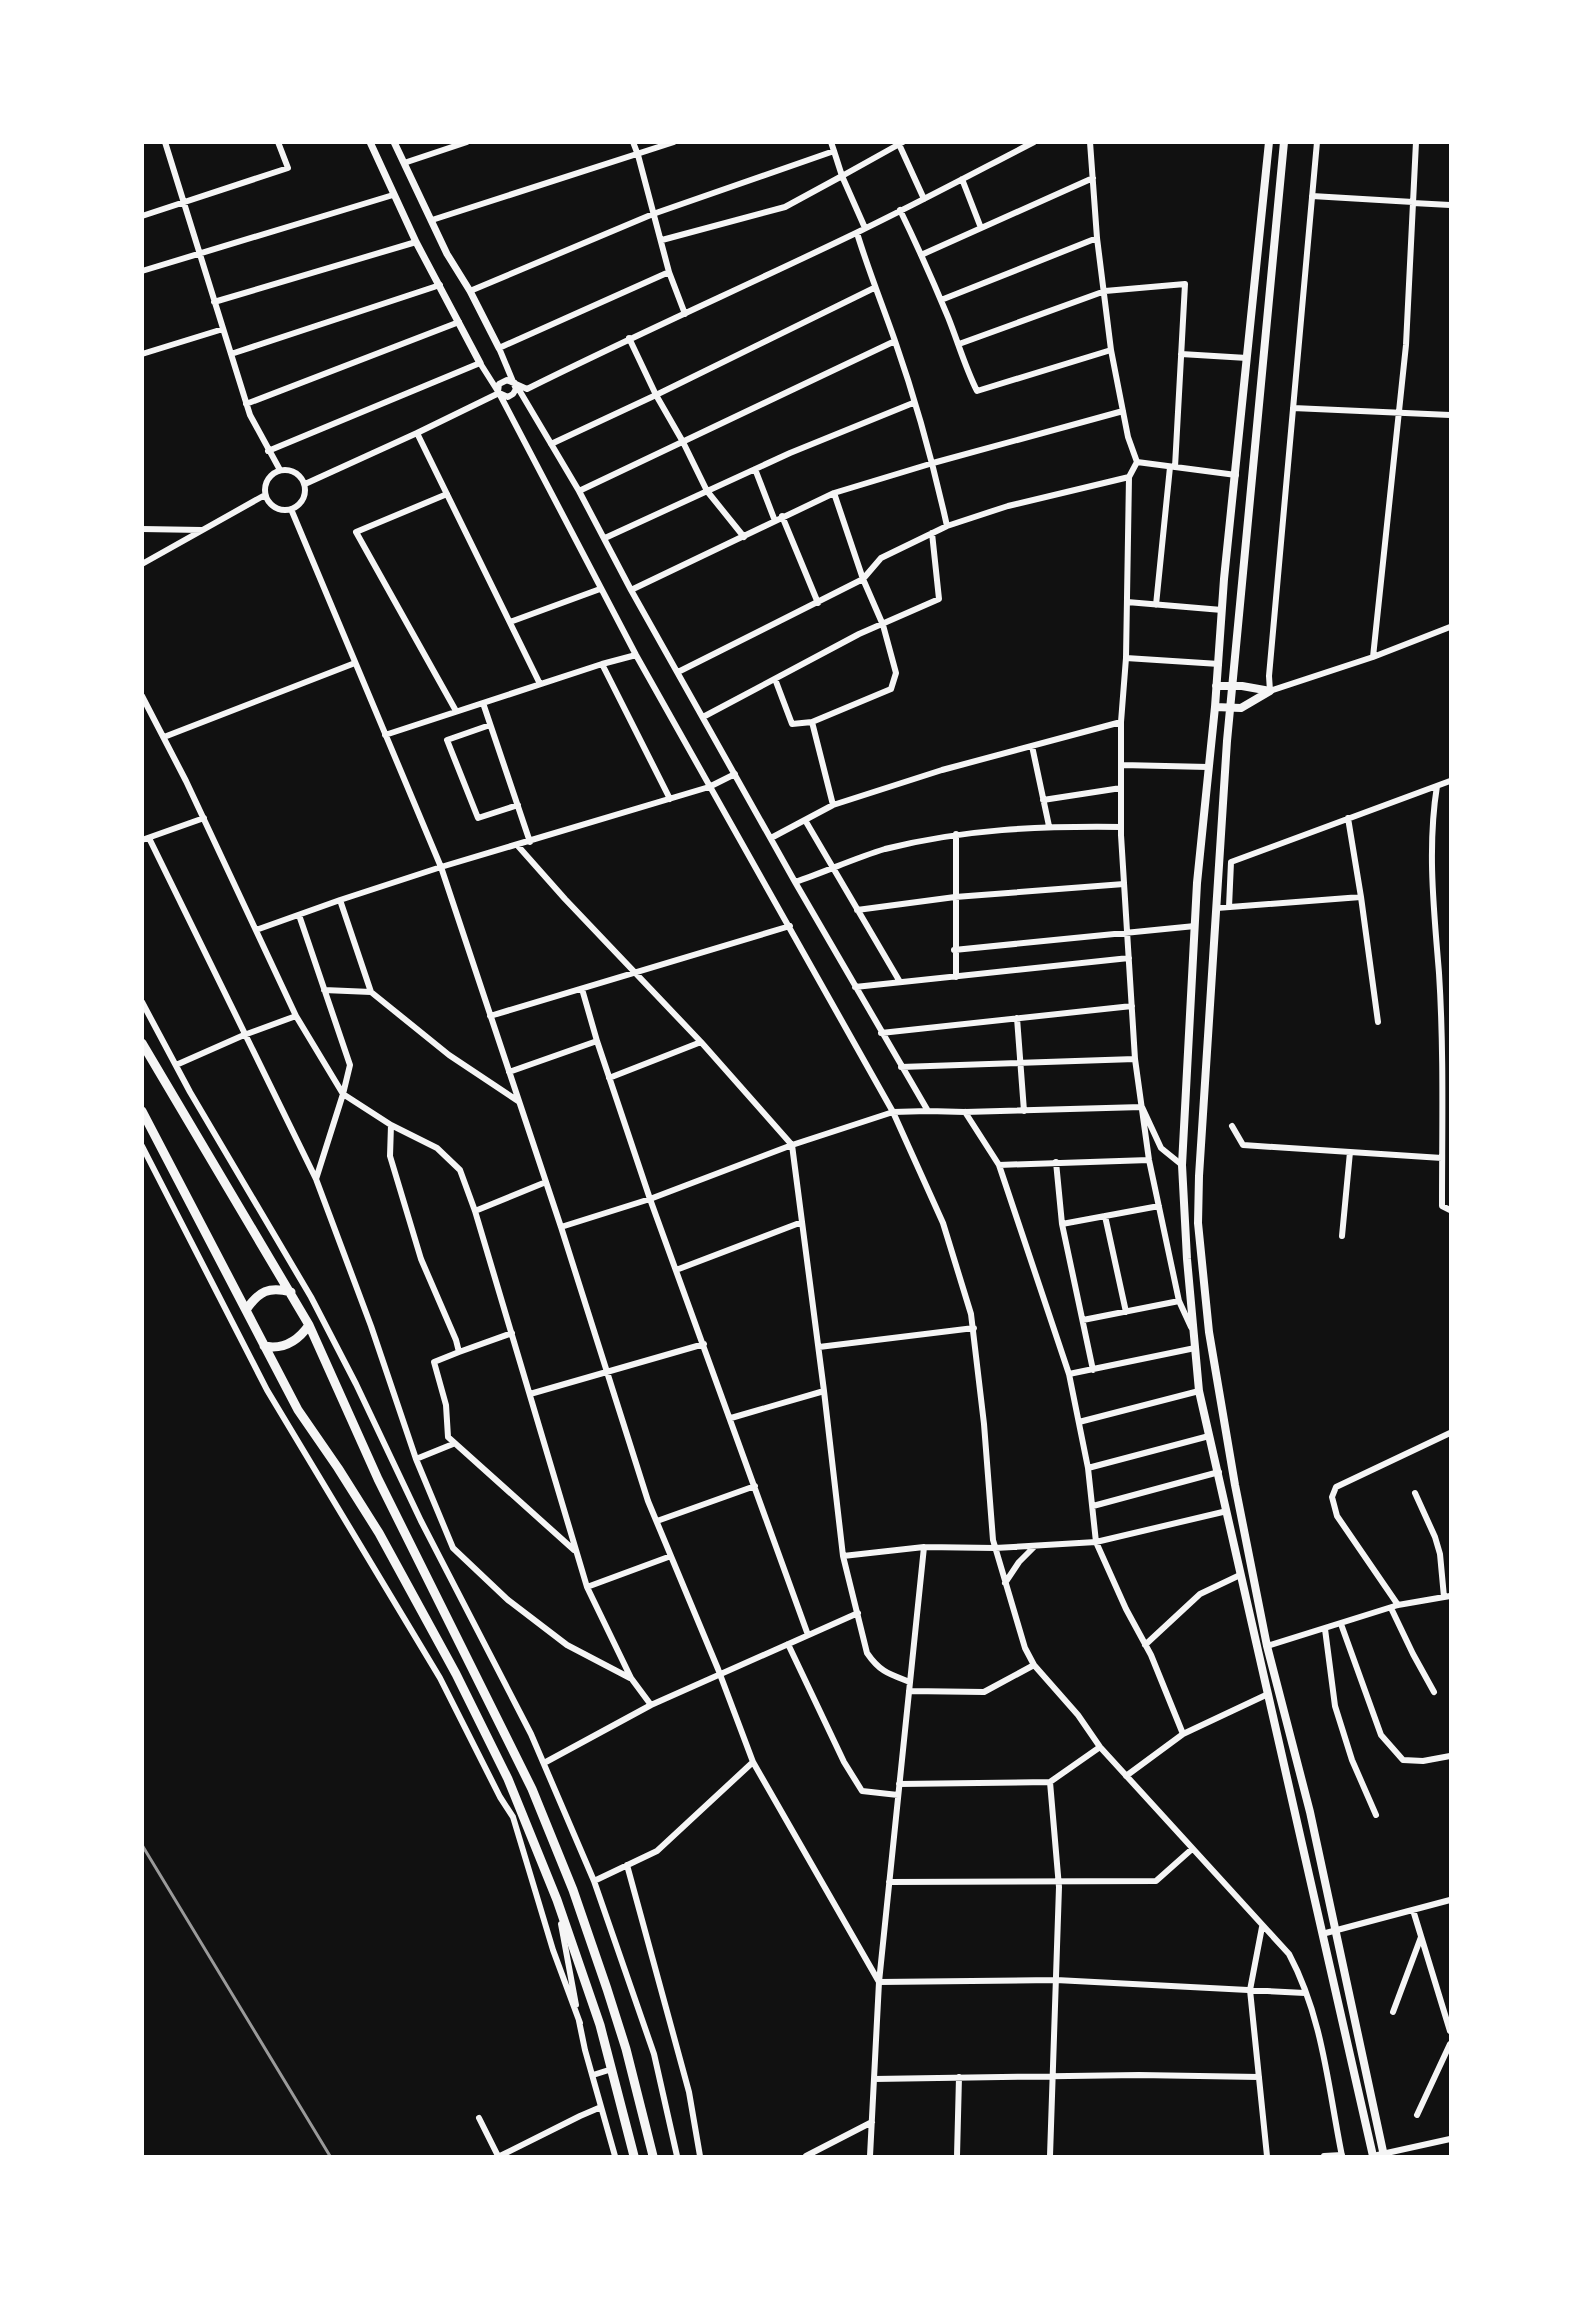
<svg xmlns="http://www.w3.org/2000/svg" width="1593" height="2299" viewBox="0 0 1593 2299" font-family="'Varela Round',sans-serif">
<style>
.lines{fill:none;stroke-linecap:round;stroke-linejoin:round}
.minor{stroke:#f5f5f5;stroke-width:6}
.tertiary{stroke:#f5f5f5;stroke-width:7}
.secondary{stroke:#f5f5f5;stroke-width:8}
.trunk{stroke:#f5f5f5;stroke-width:9}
.rail{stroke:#9a9a9a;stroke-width:3}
</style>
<rect width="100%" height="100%" fill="#111"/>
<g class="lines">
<path class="minor" d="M165 142 250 415 280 470
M633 142 638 155 669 272 685 314
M831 142 834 151
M898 142 924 199
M1090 142 1097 238 1111 350 1128 437 1137 462 1129 477 1126 658 1121 722V835L1135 1059 1149 1160 1179 1301 1191 1327
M1317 142 1269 676 1270 691 1373 657 1450 627
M404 163 467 142
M962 179 981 228
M1312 196 1413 202
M1413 203 1450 205
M900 210C917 245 933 281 948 317 958 342 965 367 977 391L1111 350
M142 216 288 168 278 142
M432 220 674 142
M865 228 842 176 903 142
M857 233C868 269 882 304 895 341 916 401 933 463 947 526
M921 255 1093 178
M142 271 393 195
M470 291 653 214 834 151 842 176 785 207 662 240
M941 300 1097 238
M214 302 416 242
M629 338 656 395 683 442 707 491 744 537
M959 344 1105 291 1185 284 1175 467
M142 354 223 329
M231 354 440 285
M1181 354 1247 358
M515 383 579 491 631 590 795 882 928 1111 965 1112 1142 1107 1161 1148 1182 1165
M498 392 499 384 507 380 527 389C635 335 746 286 856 233 916 204 974 173 1034 142
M499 393 508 397 513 394 516 389 499 348 669 272
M246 404 459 322
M1293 408 1450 415
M417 433 540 684
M551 444 656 395 874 288
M268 451 480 363 499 393 636 655 893 1112 943 1223 971 1314 984 1424 993 1540 1025 1648 1034 1665 1078 1715 1100 1747 1289 1954C1323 2018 1328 2087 1342 2156
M1137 462 1236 475
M755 469 775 521
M265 490a20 20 0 1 1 40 0a20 20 0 1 1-40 0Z
M305 484 417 433 499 393
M579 491 895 341
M447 494 356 532 456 711
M291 509 441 867 561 1227 648 1501 718 1669 753 1762 879 1982 1056 1980 1305 1993
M782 516 818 603
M142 529 202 530
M605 538 790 453 913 403
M142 564 265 495
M631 590 834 493 933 463 1123 411
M1127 602 1222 610
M1156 605 1170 467
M510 622 600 589
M1373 657 1406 345 1416 142
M1126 658 1219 664
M602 664 670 799
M678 672 863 579 881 558 947 526 1008 506 1129 477
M775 679 792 724 812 722 833 805
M142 696 186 781 296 1016 343 1094 391 1125 437 1148 460 1170 475 1211 587 1587 631 1678 651 1705
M483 703 530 842
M703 717 859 634 939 599 932 533
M812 722 891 689 896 673 883 625 863 579 834 493
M490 725 447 740 478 818 518 805
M385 735 602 664 636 655
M164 737 355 663
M1032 746 1049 826
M1122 765 1208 767
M1437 786C1427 848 1434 911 1439 973 1444 1050 1442 1129 1442 1206L1450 1210
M1043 800 1121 788
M1348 818 1361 897 1378 1022
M805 820 900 982
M149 838 316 1179 371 1326 416 1459 453 1548 508 1600 567 1645 630 1678
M771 838 833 805 942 770 1121 722
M142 840 204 818
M518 846 565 899 701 1042 792 1145 824 1391 843 1556 867 1653C880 1672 889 1674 910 1682
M795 882C825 872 855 858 885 849 964 829 1039 826 1121 827
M340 900 371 992 449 1055 518 1101
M1229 907 1231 862 1450 781
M1217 908 1361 897
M857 910 955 897 1124 884
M299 915 350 1065 343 1094 316 1179
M256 930 340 900 441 867 709 787 735 774
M954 950 1195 926
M956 977V834
M855 987 1129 958
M582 989 597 1041 650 1199 808 1635
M324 990 371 992
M142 1002 190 1092 311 1297 356 1384 421 1521 531 1734 594 1881 654 2054 677 2156
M490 1016 790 926
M1017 1018 1024 1111
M881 1033 1132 1006
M176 1065 244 1035 296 1016
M901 1067 1135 1059
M509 1072 597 1041
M609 1078 701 1042
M965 1112 999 1165 1069 1374 1088 1468 1096 1542 1126 1609 1151 1655 1183 1734
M391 1125 390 1156 421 1259 456 1340 459 1352 434 1362 446 1405 448 1437 574 1550
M1232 1126 1243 1145 1442 1158
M142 1146 267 1390 440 1678 500 1797 513 1817 553 1950 580 2023
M1056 1162 1062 1224 1093 1370
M999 1165 1149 1160
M475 1211 546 1182
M1105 1216 1126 1312
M1062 1224 1159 1206
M561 1227 650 1199 792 1145 893 1112 928 1111
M1342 1236 1350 1152
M676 1270 802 1222
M1083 1320 1179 1301
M819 1347 974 1328
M459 1352 512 1333
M1069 1374 1195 1348
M530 1394 704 1344
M731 1418 824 1391
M1079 1422 1199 1391
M416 1459 453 1444
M1088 1468 1209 1436
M1415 1493 1435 1537 1440 1554 1444 1597
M1093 1506 1219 1472
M657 1521 755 1486
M843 1556 924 1547 995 1548 1096 1542 1227 1511
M1005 1583 1019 1562 1035 1546
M587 1587 671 1556
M1398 1605 1337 1516 1332 1497 1336 1487 1450 1433
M1391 1608 1413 1654 1434 1692
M1341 1624 1381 1735 1403 1760 1423 1761 1450 1756
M1325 1629 1335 1706 1352 1760 1376 1815
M788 1644 844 1762 862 1791 898 1795
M1145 1645 1200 1594 1240 1575
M1267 1646 1398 1605 1450 1596
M909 1691 984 1692 1034 1665
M544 1763 651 1705 858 1613
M1126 1776 1183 1734 1268 1694
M899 1784 1050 1782 1100 1747
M627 1865 689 2092 700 2156
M594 1881 657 1851 753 1762
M889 1882 1156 1881 1192 1849
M1413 1910 1450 2031
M561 1924 576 2005
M1262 1927 1250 1990 1267 2156
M1322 1934 1450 1900
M1393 2012 1421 1937
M579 2021 585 2050 615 2156
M593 2075 612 2069
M874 2079 1139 2075 1259 2077
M1417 2115 1450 2044
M479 2118 498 2156
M500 2156 580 2116 601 2107
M806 2156 872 2122
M870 2156 879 1982 924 1547
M957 2156 959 2077
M1050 2156 1059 1887 1050 1782
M1324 2156 1342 2155
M1373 2156 1450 2139"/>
<path class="tertiary" d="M370 142 416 242 480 363
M394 142 447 254 470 291 499 348"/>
<path class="secondary" d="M1269 142 1224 579 1215 707 1197 883 1182 1165 1187 1259 1199 1391 1373 2156
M1284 142 1227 741 1199 1176 1198 1223 1209 1332 1235 1485 1267 1646 1310 1812 1384 2156
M1215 707 1241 708 1270 691 1242 686H1216"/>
<path class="trunk" d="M142 1043 309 1325 378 1479 532 1789 573 1890 607 1989 626 2049 653 2156
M142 1111 298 1410 338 1468 379 1533 456 1674 508 1779 557 1900 600 2025 634 2156
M246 1310C259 1291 269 1286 291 1292
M264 1346C284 1350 298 1341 309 1325"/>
<path class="rail" d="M142 1845 330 2156"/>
</g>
<rect width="1593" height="2299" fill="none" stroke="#ffffff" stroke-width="288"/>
</svg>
